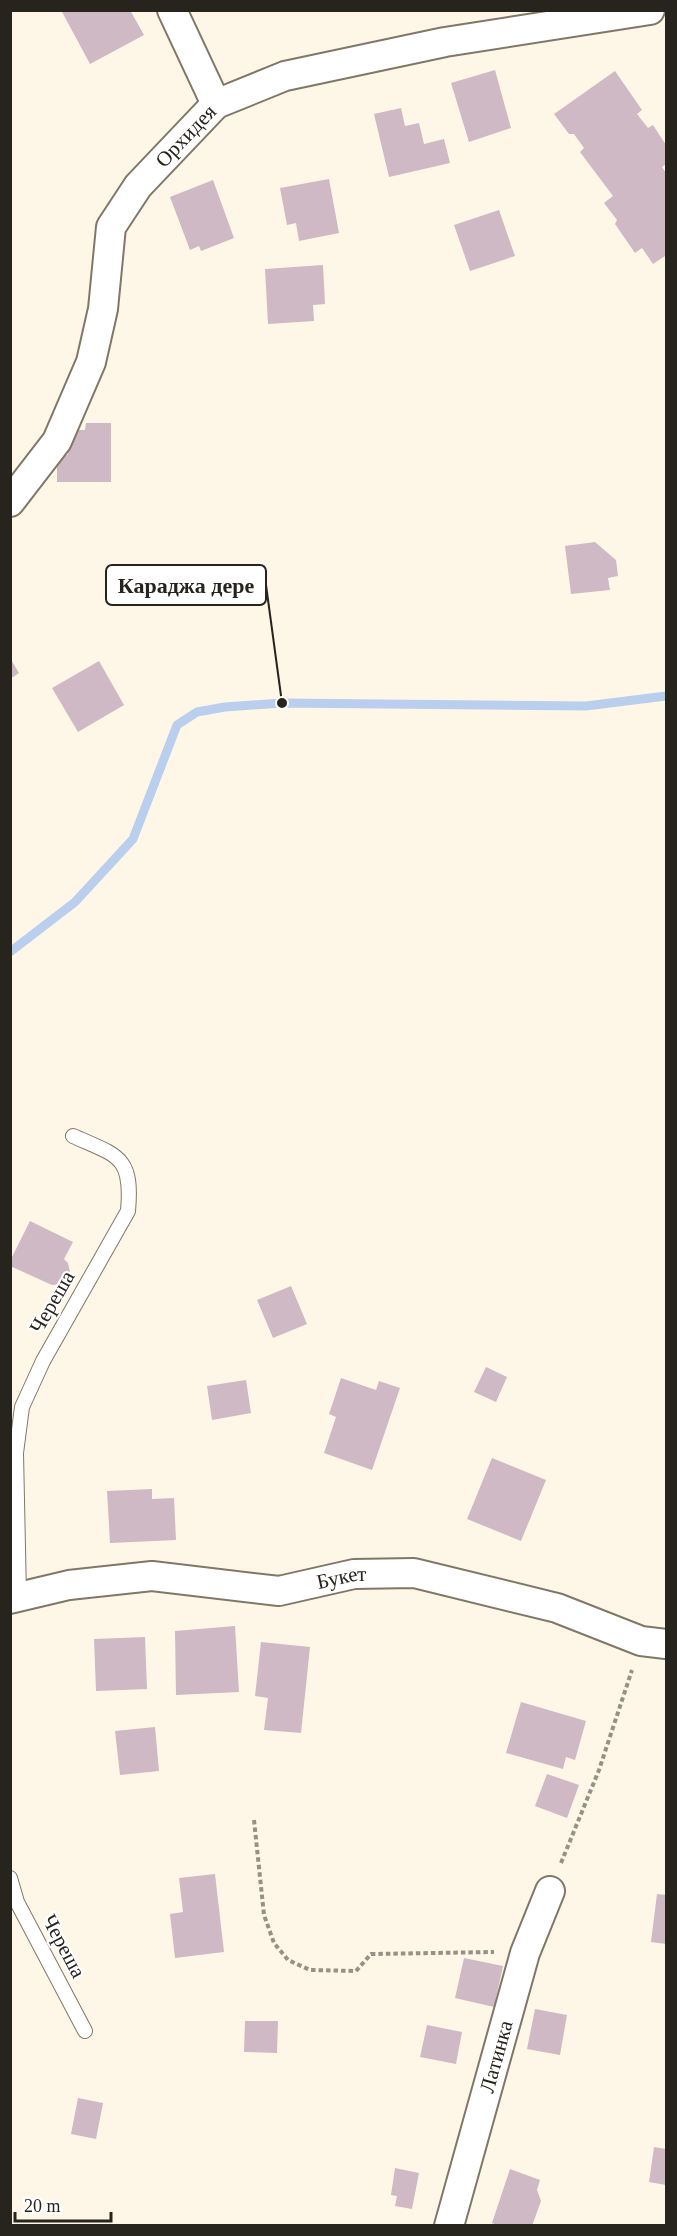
<svg xmlns="http://www.w3.org/2000/svg" width="677" height="2236" viewBox="0 0 677 2236" font-family="'Times New Roman',serif">
<style>
.lines{fill:none;stroke-linecap:round;stroke-linejoin:round}
.stream{stroke:#b9cfed;stroke-width:9}
.building{fill:#ceb9c4}
.service-casing{stroke:#807767;stroke-width:16}
.minor-casing{stroke:#807767;stroke-width:32}
.path{stroke:#969186;stroke-width:4;stroke-dasharray:4.5 3;stroke-linecap:butt}
.service{stroke:#fff;stroke-width:14}
.minor{stroke:#fff;stroke-width:28}
.labels{text-anchor:middle;stroke-width:4.5;stroke-linejoin:round;paint-order:stroke}
.street-label{font-size:21px;fill:#27241d;stroke:#fff}
.leader{fill:none;stroke:#27241d;stroke-width:2}
.callout-dot{fill:#27241d;stroke:#fff;stroke-width:2}
.callout{fill:#fff;stroke:#27241d;stroke-width:2}
.callout-label{font-size:22px;text-anchor:middle;font-weight:bold;fill:#27241d}
</style>
<rect width="100%" height="100%" fill="#fef7e7"/>
<g class="lines">
<path class="stream" d="M10 952 75 902 133 839 177 725 197 712 225 707 282 703 586 706 666 696"/>
</g>
<path class="building" d="M61 10H130L144 35 90 64Z
M495 70 511 128 469 142 451 83Z
M615 71 642 110 637 114 648 128 653 125 666 145V164L662 167 666 173V258L665 256 653 264 642 248 635 253 615 224 617 220 604 203 613 196 580 152 584 148 574 134H569L554 114Z
M401 108 405 126 419 123 424 144 444 139 450 163 389 177 374 114Z
M329 179 339 233 299 241 296 223 287 225 280 188Z
M213 180 234 238 201 251 199 246 190 250 170 197Z
M499 210 515 256 470 271 454 225Z
M323 265 325 304 313 305 314 321 268 324 265 269Z
M86 423H111V482H57V455H68V430H85Z
M595 542 616 560 618 576 608 578 610 590 571 594 565 546Z
M10 658 19 673 10 679Z
M99 661 124 705 78 732 52 688Z
M30 1221 73 1242 64 1259 68 1263 70 1272 68 1277 61 1284 52 1285 10 1266V1261Z
M291 1286 307 1324 273 1338 257 1300Z
M486 1367 507 1377 496 1402 474 1392Z
M341 1378 376 1390 379 1381 400 1388 372 1470 324 1453 336 1417 329 1414Z
M246 1380 251 1413 212 1420 207 1386Z
M492 1458 546 1480 521 1541 467 1519Z
M152 1489V1499L174 1498 176 1540 110 1543 107 1491Z
M235 1626 239 1692 176 1695 175 1631Z
M145 1637 147 1689 96 1691 94 1639Z
M261 1642 310 1647 301 1733 264 1730 268 1698 255 1696Z
M521 1702 586 1721 575 1760 566 1757 563 1769 506 1753Z
M155 1727 159 1771 120 1775 115 1731Z
M547 1774 579 1785 567 1818 535 1806Z
M215 1874 224 1952 175 1958 170 1914 183 1912 179 1878Z
M657 1894 666 1895V1944L651 1942Z
M464 1958 503 1966 494 2007 455 1998Z
M535 2009 567 2015 560 2055 527 2049Z
M245 2021H278L277 2053 244 2052Z
M427 2025 462 2032 456 2064 420 2057Z
M78 2098 103 2103 96 2139 71 2134Z
M654 2147 666 2149V2185L649 2182Z
M395 2168 419 2173 412 2209 395 2206 397 2196 391 2195Z
M510 2169 540 2180 537 2190 541 2201 532 2226H499L492 2223Z"/>
<g class="lines">
<g class="service-casing">
<path id="service" d="M19 1595 16 1453 22 1407 43 1361 128 1211C133 1156 118 1156 73 1136
M10 1878 17 1902 85 2031"/>
</g>
<g class="minor-casing">
<g id="minor">
<path d="M172 10 216 104"/>
<path id="s1" d="M10 502 57 441 91 362 103 309 111 227 138 186 216 104 285 76 445 42 650 10"/>
<path id="s2" d="M10 1599 69 1585 152 1576 279 1591 354 1574 414 1573 557 1608 641 1641 666 1644"/>
<path id="s3" d="M449 2226 525 1953 550 1891"/>
</g>
</g>
<path class="path" d="M254 1820 264 1915 274 1943 288 1960 310 1970 356 1971 371 1954 494 1952
M561 1863 599 1770 632 1670"/>
<use href="#service" class="service"/>
<use href="#minor" class="minor"/>
</g>
<g class="labels">
<g class="street-label">
<text dy="7" stroke="none"><textPath href="#s1" startOffset="418">Орхидея</textPath></text>
<text transform="translate(52 1302) rotate(-60)" y="7">Череша</text>
<text dy="7" stroke="none"><textPath href="#s2" startOffset="336">Букет</textPath></text>
<text transform="translate(64 1946) rotate(62)" y="7">Череша</text>
<text dy="7" stroke="none"><textPath href="#s3" startOffset="176">Латинка</textPath></text>
</g>
</g>
<path class="leader" d="M282 703L266 585"/>
<circle class="callout-dot" cx="282" cy="703" r="6"/>
<rect class="callout" x="106" y="565" width="160" height="40" rx="6"/>
<g class="callout-label">
<text x="186" y="593">Караджа дере</text>
</g>
<rect width="677" height="2236" fill="none" stroke="#27241d" stroke-width="24"/>
<path d="M15 2212v9h96v-9" fill="none" stroke="#27241d" stroke-width="3"/>
<text x="24" y="2212" font-size="18" fill="#27241d" stroke="#ffffff" stroke-width="4.5" paint-order="stroke">20 m</text>
</svg>
